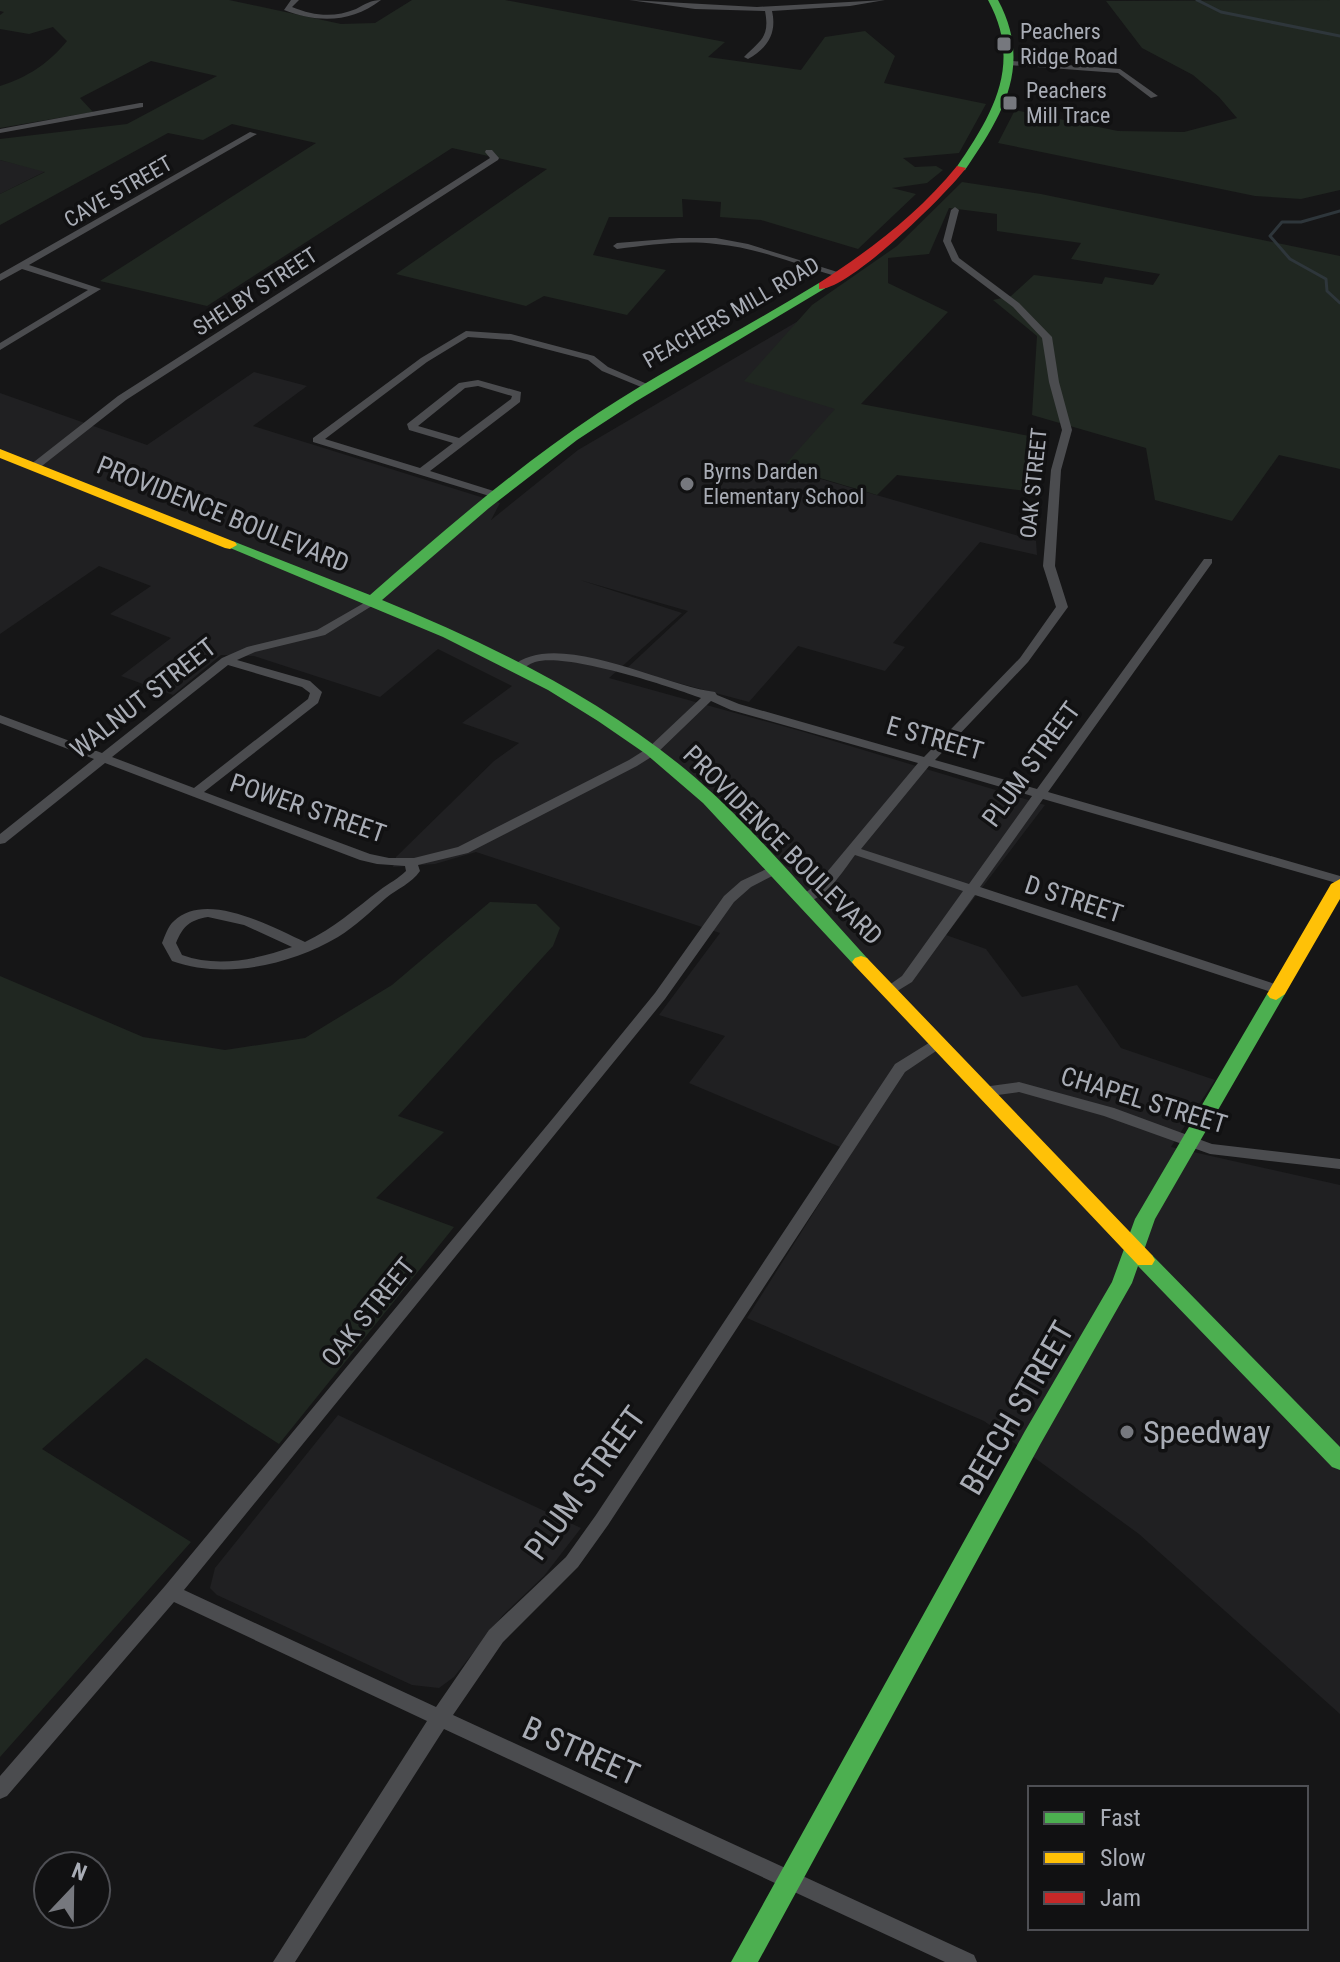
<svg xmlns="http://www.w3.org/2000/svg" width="1340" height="1962" viewBox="0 0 1340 1962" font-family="'Roboto Condensed',sans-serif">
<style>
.built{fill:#202022}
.green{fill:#202721}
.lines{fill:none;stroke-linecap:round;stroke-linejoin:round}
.stream{stroke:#2e363b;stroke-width:3}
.street{fill:#4b4c4f;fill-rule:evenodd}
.fast{fill:#4caf50;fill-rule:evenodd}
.slow{fill:#ffc107;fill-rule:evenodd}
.jam{fill:#c62828;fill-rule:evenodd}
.poi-dot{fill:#76787e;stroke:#111112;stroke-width:3}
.labels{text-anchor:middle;stroke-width:7;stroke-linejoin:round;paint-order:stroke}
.far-poi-label{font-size:22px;fill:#a9adb6;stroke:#111112;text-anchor:start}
.far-street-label{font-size:22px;fill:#a9adb6;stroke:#111112}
.street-label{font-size:26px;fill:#a9adb6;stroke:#111112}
.near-street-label{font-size:32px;fill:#a9adb6;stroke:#111112}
.near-poi-label{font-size:32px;fill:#a9adb6;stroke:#111112;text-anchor:start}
</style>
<rect width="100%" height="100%" fill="#161617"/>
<path class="built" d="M0 160 46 171 0 194Z
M805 317 914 341 786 469 1036 541 1037 555 980 542 893 643 905 647 885 671 798 646 749 702 626 669 688 611 580 580 682 613 609 678 804 732 1045 805 946 935 986 949 1022 997 1077 985 1121 1048 1215 1080 1171 1147 1340 1185V1714L1139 1534 984 1421 747 1318 852 1152 689 1083 725 1036 659 1015 720 933 476 852 435 864 393 867 396 857 494 761 519 743 462 723 512 686 438 649 380 697 254 656 221 655 173 695 121 676 171 638 110 614 151 586 99 566 0 634V393L147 445 254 372 307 386 253 426 500 503 491 520 578 450Z
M338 1415 581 1528 544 1576 503 1615 454 1677 439 1688 412 1685 217 1595 210 1588 215 1568Z"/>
<path class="green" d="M0 0H229L341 24 375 23 412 0H505L725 42 708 57 801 70 825 37 865 31 895 56 884 83 986 104 959 153 903 158 915 167 936 166 943 170 927 183 892 188 916 194 858 249 761 220 720 217 721 202 682 199 683 217H609L593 255 666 270 627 315 544 296 526 306 396 274 547 169 452 148 207 306 100 281 316 143 232 124 203 140 168 133 0 225V194L45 172 0 160V139L127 124 217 76 151 61 80 98 93 112 0 128V86C28 77 48 64 67 41L53 27 29 34 0 29V15L4 12 0 11Z
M1340 0V190L1301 199 1255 196 998 143 1015 110 1118 131 1184 132 1237 118 1219 97 1193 75 1142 48 1106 1Z
M962 182 1041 194 1340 256V469L1279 455 1232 521 1155 500 1146 448 1032 415 1037 336 993 300 1011 296 1034 275 1102 284 1105 277 1153 285 1160 274 1071 259 1081 243 997 231V214L949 208 929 254 888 258V283L948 312 861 404 1040 438 1035 492 897 475 877 495 783 467 835 409 744 381 812 305 897 246Z
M490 902 536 904 560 928 553 946 398 1116 444 1132 376 1198 454 1227 279 1444 146 1358 42 1449 191 1542 0 1757V976L143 1037 225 1050 305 1038 392 985Z"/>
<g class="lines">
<path class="stream" d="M1197 0 1221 12 1340 36
M1340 211 1301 222H1282L1270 236 1290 259 1326 279 1327 291 1340 303"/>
<path class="street" d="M291 0H299L292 7C314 16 334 18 356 9 365 4 371 0 381 0 351 23 318 23 284 10Z
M629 0 757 7 885 0 850 6 772 11C777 33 768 48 748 59L744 57C761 40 770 37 765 11L695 9Z
M1012 61 1120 69 1158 96 1151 98 1118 73 1009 65 1008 63Z
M140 103H143V107L0 133V129Z
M250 132 257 134 29 265 101 289 0 350V343L88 290 22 269 0 281V274Z
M486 150H492L499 158 498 160 126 400 38 469H30V465L118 396 490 158 485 152Z
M955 207 959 210 951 241 959 258 1019 303 1052 337 1059 382 1072 430 1061 470 1055 566 1068 607 1028 662 935 760 1037 789 1204 559H1212V563L1048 792 1340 876V884L1043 799 980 887 1284 987 1286 990 1284 993H1274L975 895 912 982 894 993H884L882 990 902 976 963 891 855 855C842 872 823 905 799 902L797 899 817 884 918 763 731 710 711 701 656 754 637 766 468 853 418 865 420 871C411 884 398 888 386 898 371 911 356 926 338 937 290 965 225 980 172 961L162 943C165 936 168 926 174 921 206 890 272 927 305 942 334 928 355 909 380 890 389 883 398 879 406 871L405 866 377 864 360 860 105 763 5 843 0 844V834L94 759 0 723V715L102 753 222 658 247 647 317 630 371 599 377 602 375 604 325 635 255 652 237 660 310 681 322 692 318 703 204 792 370 854 389 858H414L458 847 629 760 648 748 701 698C669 686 565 652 535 662 529 664 524 668 518 671L512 667C554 627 666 687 715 692L717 695 739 704 924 757 1020 658 1056 607 1043 566 1051 470 1062 430 1049 382 1042 338 1013 307 952 261 943 241 951 210ZM228 665 302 687 310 693 308 699 194 788 112 757ZM929 766 1032 796 969 884 861 849ZM208 917 244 925 292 947C258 959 218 968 182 955L176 943C183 926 190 920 208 917Z
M679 238H716L748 244 847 275 842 278C800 266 760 248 716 244 683 240 650 245 617 249L613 246 617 243Z
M466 331 511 334 594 356 608 367 654 387 646 389 602 371 588 360 511 340 468 337 427 362 325 439 420 468 453 443 409 430 407 424 459 383 478 380 521 392 520 402 430 471 500 493V497L496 498 313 442V438L421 358ZM478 386 512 396 511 399 459 438 418 426 465 388Z
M775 865 782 869 780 872 751 887 734 902 665 999 184 1590 436 1707 489 1630 566 1557 596 1515 895 1064 932 1041H942L944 1044 942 1047 905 1072 608 1525 578 1567 503 1642 453 1715 974 1955 977 1962H945L444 1729 295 1962H273L427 1721 174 1602 7 1796 0 1799V1776L165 1586 554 1117 655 993 724 896 741 881Z
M1019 1082 1114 1108 1212 1144 1340 1159V1169L1210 1154 1104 1116 1019 1092 983 1097 976 1092 983 1087Z"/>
<path class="fast" d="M988 0H998C1033 65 1003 115 965 170L961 171 956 168C993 114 1023 64 988 0Z
M819 283 829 286 635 402 577 440 489 508 382 600C489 644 595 695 685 769 752 825 808 894 867 958L870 962 867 966H855L703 803 646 754 598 721 548 690 443 637 223 545 230 541 235 542 370 595C443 531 517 467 598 413 670 366 746 328 819 283Z
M1276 988 1285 994 1155 1219 1143 1253 1152 1255 1340 1447V1470L1332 1467 1138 1266 1132 1283 1041 1443 758 1962H731L1025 1431 1112 1282 1135 1219 1267 994Z"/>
<path class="slow" d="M0 449 235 542 237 545 230 549 225 548 0 458Z
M1340 879V899L1285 994 1276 1000 1270 998 1267 994 1331 884Z
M861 956 867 958 1152 1255 1155 1260 1152 1265H1138L855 966 852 962 855 958Z"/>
<path class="jam" d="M957 166 966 168C947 194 848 291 819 289V283C870 250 918 214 957 166Z"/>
</g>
<g class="poi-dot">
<rect x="996" y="36" width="16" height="16" rx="4"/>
<rect x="1002" y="95" width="16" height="16" rx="4"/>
<circle cx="687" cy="484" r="8"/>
<circle cx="1127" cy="1432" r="8"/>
</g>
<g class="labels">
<g class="far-poi-label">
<text x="1020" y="39">Peachers<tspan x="1020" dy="25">Ridge Road</tspan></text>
<text x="1026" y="98">Peachers<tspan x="1026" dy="25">Mill Trace</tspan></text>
<text x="703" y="479">Byrns Darden<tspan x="703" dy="25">Elementary School</tspan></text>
</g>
<g class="far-street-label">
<text transform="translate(118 191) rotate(-30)" y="8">CAVE STREET</text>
<text transform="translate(255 291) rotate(-33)" y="8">SHELBY STREET</text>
<text transform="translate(731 312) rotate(-30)" y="8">PEACHERS MILL ROAD</text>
<text transform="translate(1033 483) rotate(-84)" y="8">OAK STREET</text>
</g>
<g class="street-label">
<text transform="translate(223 514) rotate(22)" y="9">PROVIDENCE BOULEVARD</text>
<text transform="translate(143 698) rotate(-38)" y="9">WALNUT STREET</text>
<text transform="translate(935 738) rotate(16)" y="9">E STREET</text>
<text transform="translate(1031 764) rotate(-54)" y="9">PLUM STREET</text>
<text transform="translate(308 808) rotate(19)" y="9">POWER STREET</text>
<text transform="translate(783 845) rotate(45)" y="9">PROVIDENCE BOULEVARD</text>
<text transform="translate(1074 899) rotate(18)" y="9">D STREET</text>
<text transform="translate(1144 1100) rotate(17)" y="9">CHAPEL STREET</text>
<text transform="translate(368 1312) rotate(-51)" y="9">OAK STREET</text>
</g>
<g class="near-street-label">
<text transform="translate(1017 1408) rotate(-60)" y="11">BEECH STREET</text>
<text transform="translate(585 1483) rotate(-54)" y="11">PLUM STREET</text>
<text transform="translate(581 1751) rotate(24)" y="11">B STREET</text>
</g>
<g class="near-poi-label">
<text x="1143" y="1443">Speedway</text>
</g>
</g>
<rect x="1028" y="1786" width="280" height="144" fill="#111112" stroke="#4e4f54" stroke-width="2"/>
<rect x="1044" y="1812" width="40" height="12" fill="#4caf50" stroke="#4e4f54" stroke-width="2"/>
<text x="1100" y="1826" font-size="24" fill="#a9adb6">Fast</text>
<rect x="1044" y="1852" width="40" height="12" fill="#ffc107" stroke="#4e4f54" stroke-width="2"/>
<text x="1100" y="1866" font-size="24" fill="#a9adb6">Slow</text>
<rect x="1044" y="1892" width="40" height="12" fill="#c62828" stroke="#4e4f54" stroke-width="2"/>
<text x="1100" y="1906" font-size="24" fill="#a9adb6">Jam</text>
<g transform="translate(72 1890) rotate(22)"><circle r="38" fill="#111112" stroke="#4e4f54" stroke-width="2"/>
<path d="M0-6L14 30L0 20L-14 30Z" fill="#76787e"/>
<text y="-12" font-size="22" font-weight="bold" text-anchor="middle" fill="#a9adb6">N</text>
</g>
</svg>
